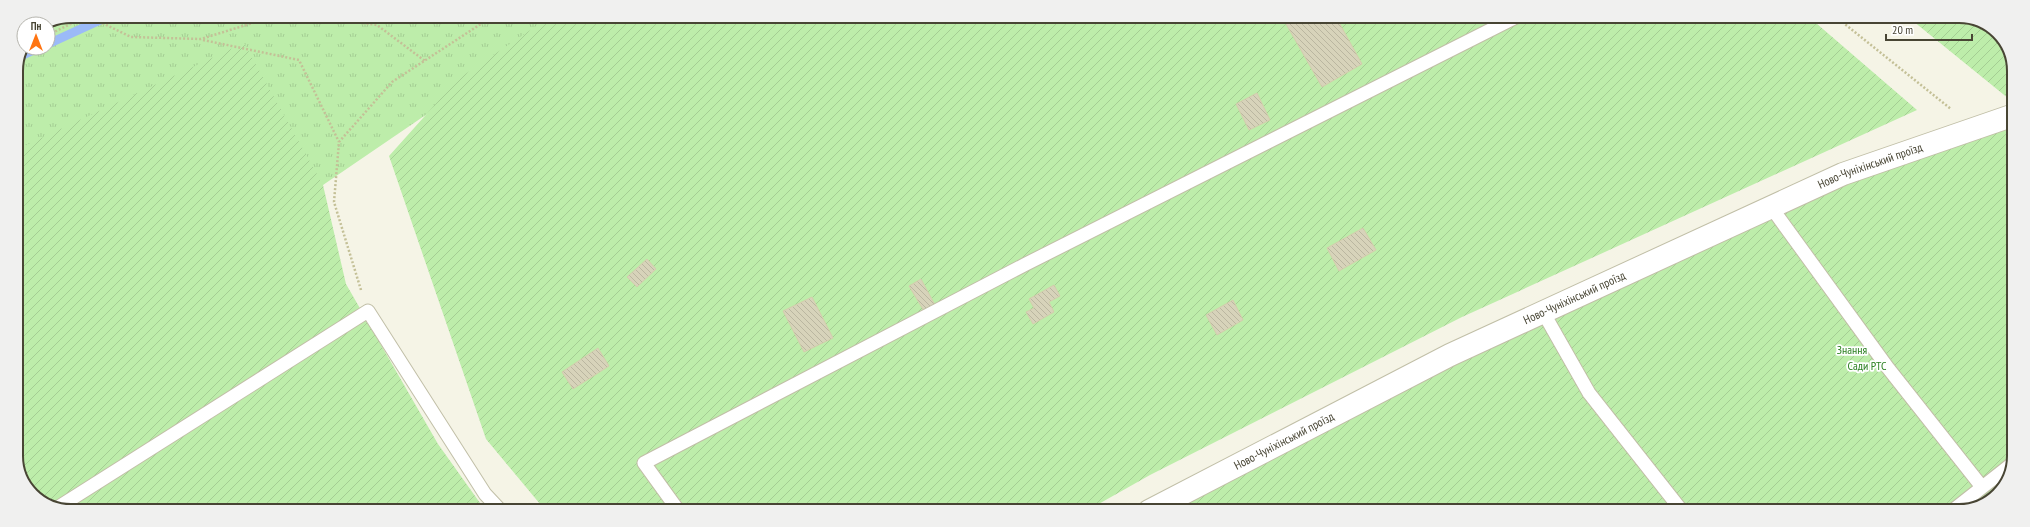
<svg xmlns="http://www.w3.org/2000/svg" width="2030" height="527" viewBox="0 0 2030 527" font-family="'PT Sans Narrow',sans-serif">
<style>
.grass{fill:url(#grass-tufts)}
.garden{fill:url(#garden-furrows)}
.lines{fill:none;stroke-linecap:round;stroke-linejoin:round}
.stream{stroke:#9bbaf8;stroke-width:9}
.building{fill:url(#building-back-hatch);stroke:#d3ceac}
.lane-casing{stroke:#c1bfa7;stroke-width:15}
.street-casing{stroke:#c1bfa7;stroke-width:24}
.path{stroke:#c4c097;stroke-width:2.5;stroke-dasharray:2 2;stroke-linecap:butt}
.lane{stroke:#fff;stroke-width:13}
.street{stroke:#fff;stroke-width:22}
.labels{text-anchor:middle;stroke-width:3.5;stroke-linejoin:round;paint-order:stroke}
.street-label{font-size:12px;fill:#484534;stroke:#fff}
.park-label{font-size:12px;fill:#2c8021;stroke:#fff}
.rim{fill:none;stroke:#484534;stroke-width:2}
</style>
<defs>
<pattern id="grass-tufts" width="24" height="20" patternUnits="userSpaceOnUse"><rect width="24" height="20" fill="#bdedaa"/><path d="M3 7l-1-3M5 7V3M7 7l1-3M15 17l-1-3M17 17v-4M19 17l1-3" fill="none" stroke="#a4cd93"/></pattern>
<pattern id="garden-furrows" width="10" height="10" patternUnits="userSpaceOnUse"><rect width="10" height="10" fill="#bdedaa"/><path d="M-1 1l2-2M0 10L10 0M9 11l2-2" fill="none" stroke="#a4cd93"/></pattern>
<pattern id="building-back-hatch" width="6" height="6" patternUnits="userSpaceOnUse"><rect width="6" height="6" fill="#d7d3ba"/><path d="M-1 5l2 2M0 0l6 6M5-1l2 2" fill="none" stroke="#bab6a0"/></pattern>
</defs>
<rect width="100%" height="100%" fill="#f5f4e6"/>
<path class="grass" d="M71 16H571L323 185 16 322V71L26 48H48V26Z"/>
<path class="garden" d="M551 16 1809 17 1917 110 1462 317 1150 475 1088 510H545L486 439 389 156 458 79Z
M1908 17H1970L2000 35 2014 67V103Z
M244 43 323 185 346 284 438 444 485 510H60L30 492 16 463V150Z
M2014 115 2013 467 1993 499 1959 511H1152L1772 208Z"/>
<g class="lines">
<path class="stream" d="M48 44 109 16
M23 55 38 48"/>
</g>
<path class="building" d="M1282 17H1336L1362 64 1322 87Z
M1257 93 1270 120 1249 130 1236 104Z
M1363 228 1376 250 1339 271 1327 248Z
M647 259 656 269 637 287 627 277Z
M921 279 935 305 924 311 909 286Z
M1054 285 1060 296 1049 302 1054 312 1033 324 1026 312 1034 308 1029 299Z
M812 297 833 338 804 352 783 311Z
M1233 300 1243 320 1217 335 1206 315Z
M598 348 609 366 573 389 562 372Z"/>
<g class="lines">
<g class="lane-casing">
<path id="lane" d="M1771 207 1888 368 1982 487
M1543 312 1589 393 1682 511
M57 508 368 311 485 494 500 510
M678 510 644 463 1026 264 1516 17
M1952 511 2013 463"/>
</g>
<g class="street-casing">
<g id="street">
<path id="s1" d="M1149 511 1450 355 1843 174 2014 115"/>
</g>
</g>
<path class="path" d="M88 16 131 37 201 39 275 16
M315 16 377 25 425 61
M1836 17 1951 109
M48 35 87 16
M203 40 299 60 339 142
M361 290 334 202 339 142 392 82 493 16"/>
<use href="#lane" class="lane"/>
<use href="#street" class="street"/>
</g>
<g class="labels">
<g class="street-label">
<text dy="4" stroke="none"><textPath href="#s1" startOffset="800">Ново-Чуніхінський проїзд</textPath></text>
<text dy="4" stroke="none"><textPath href="#s1" startOffset="476">Ново-Чуніхінський проїзд</textPath></text>
<text dy="4" stroke="none"><textPath href="#s1" startOffset="152">Ново-Чуніхінський проїзд</textPath></text>
</g>
<g class="park-label">
<text x="1852" y="354">Знання</text>
<text x="1867" y="370">Сади РТС</text>
</g>
</g>
<path d="M0 0H2030V527H0ZM71 23H1959A48 48 0 0 1 2007 71V456A48 48 0 0 1 1959 504H71A48 48 0 0 1 23 456V71A48 48 0 0 1 71 23Z" fill="#f0f0ef" fill-rule="evenodd"/>
<path class="rim" d="M71 23H1959A48 48 0 0 1 2007 71V456A48 48 0 0 1 1959 504H71A48 48 0 0 1 23 456V71A48 48 0 0 1 71 23Z"/>
<g transform="translate(36 36)"><circle r="19" fill="#ffffff" stroke="#b6b5ae"/>
<path d="M0-3L7 15L0 10L-7 15Z" fill="#ff7412"/>
<text y="-6" font-size="11" font-weight="bold" text-anchor="middle" fill="#484534">Пн</text>
</g>
<path d="M1886 34v6h86v-6" fill="none" stroke="#484534" stroke-width="2"/>
<text x="1892" y="34" font-size="12" fill="#484534" stroke="#ffffff" stroke-width="3" paint-order="stroke">20 m</text>
</svg>
